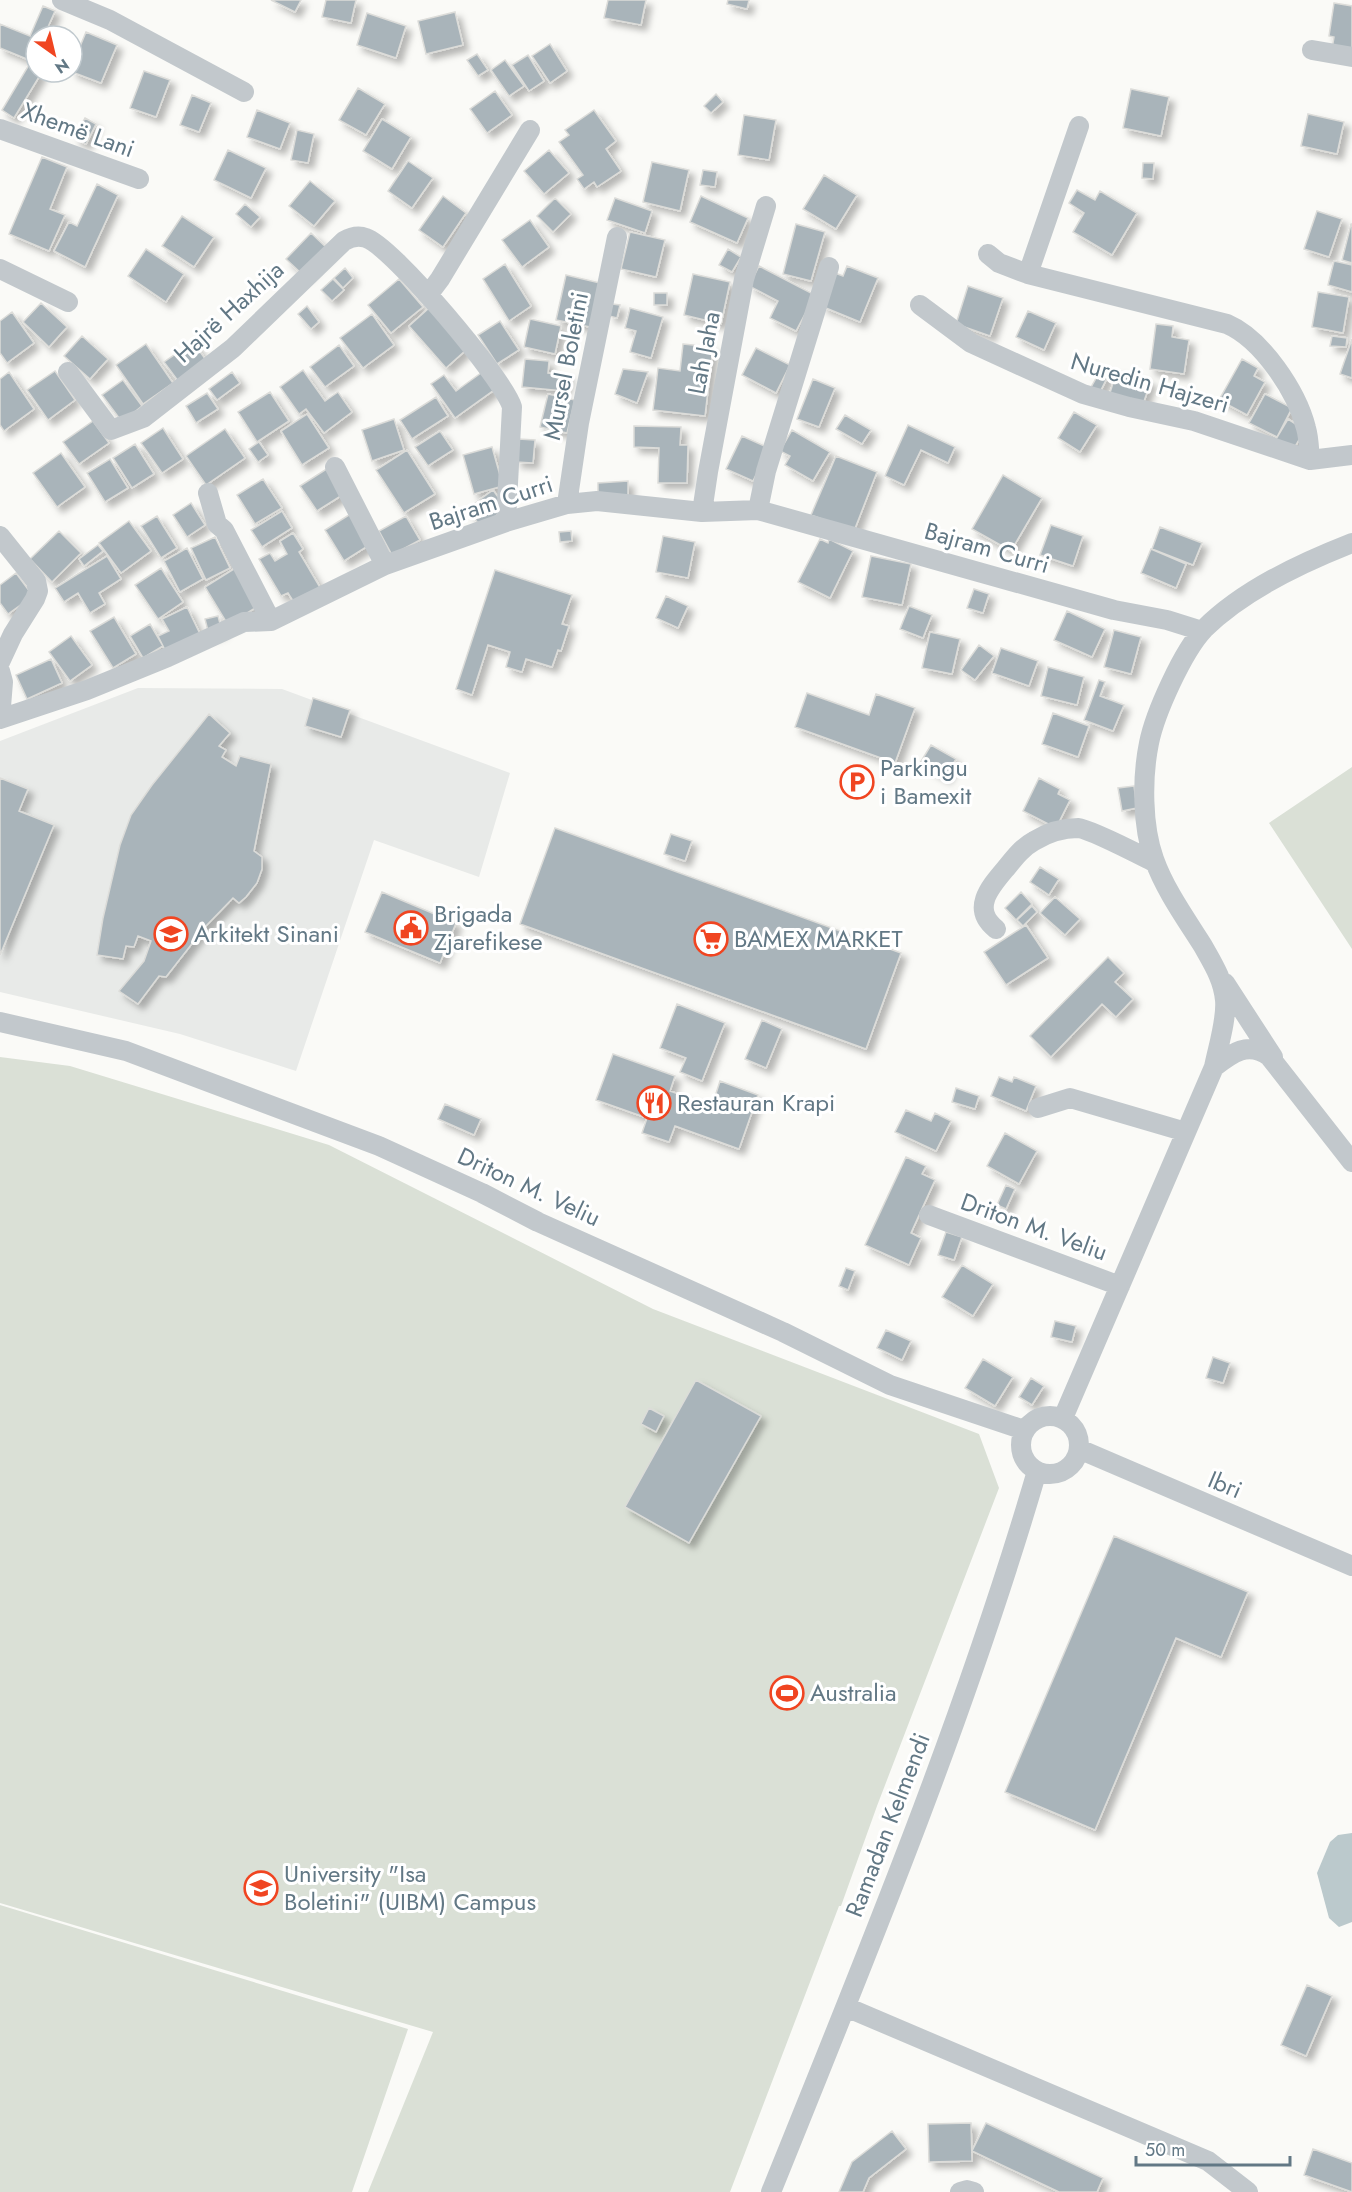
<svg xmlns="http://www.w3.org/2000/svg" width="1352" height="2192" viewBox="0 0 1352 2192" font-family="Jost,sans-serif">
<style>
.built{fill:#e8eae8}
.green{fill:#dae0d6}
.water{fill:#bbc9cc}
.building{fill:#a9b4ba;stroke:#dcdcd9;stroke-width:1.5;filter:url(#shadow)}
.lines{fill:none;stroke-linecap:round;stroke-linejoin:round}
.minor{stroke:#c2c8cc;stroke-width:20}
.labels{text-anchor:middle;stroke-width:6;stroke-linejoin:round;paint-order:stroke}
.street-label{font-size:24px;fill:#627885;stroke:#fff}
.poi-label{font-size:24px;fill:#627885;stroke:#fff;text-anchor:start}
</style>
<defs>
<filter id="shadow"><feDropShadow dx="5.5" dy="5.5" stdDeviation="3" flood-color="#0004"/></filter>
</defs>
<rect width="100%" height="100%" fill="#fafaf7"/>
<path class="built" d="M138 688 282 689 510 773 479 877 374 840 296 1071 180 1034 0 992V741Z"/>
<path class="green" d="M1352 767V949L1269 823Z
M0 1057 70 1066 329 1145 653 1309 979 1434 999 1488 877 1806 841 1906H839L730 2192H368L433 2032 0 1903Z
M0 1905 408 2029 352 2192H0Z"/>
<path class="water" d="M1352 1833V1922L1339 1927 1329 1918 1317 1873 1330 1842 1338 1835Z"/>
<path class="building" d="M271 0H301L295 12Z
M326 0H356L351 23 322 17Z
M608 0H646L641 25 604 18Z
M728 0H749L747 9 727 4Z
M1334 3 1352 6V51L1332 49 1334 37 1329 36Z
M43 6 55 11 44 36H36V56L34 62 0 48V24L30 36Z
M455 12 463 45 426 54 418 21Z
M367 13 406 26 396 58 357 45Z
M86 32 117 45 101 83 72 72V66Z
M550 44 567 71 550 83 532 56Z
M477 54 488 70 478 76 467 60Z
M528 55 544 81 529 91 512 65Z
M505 60 524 86 509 96 491 70Z
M30 63 36 67V72H42L14 118 2 110Z
M144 71 170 80 156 117 130 108Z
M358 88 385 104 366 135 339 120Z
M1131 89 1169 97 1161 136 1123 128Z
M495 91 512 115 487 133 470 109Z
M716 94 723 102 711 113 704 106Z
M192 95 211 103 199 132 180 125Z
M257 110 290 123 280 149 247 137Z
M594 110 616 141 606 149 621 171 597 187 594 182 584 189 577 179 583 175 559 142 569 135 565 130Z
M1308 114 1344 122 1337 154 1301 146Z
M744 115 776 120 769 160 738 155Z
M85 118 96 124 86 144 74 138Z
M382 119 411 137 392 169 363 151Z
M297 130 314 134 308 163 291 160Z
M228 150 266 168 251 198 214 180Z
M549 150 569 173 544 194 524 171Z
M42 157 67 167 50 209 65 215 49 251 9 234Z
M408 161 433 178 412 208 388 191Z
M652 162 689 170 680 211 643 202Z
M1143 163H1154L1153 179 1142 178Z
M703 170 717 172 715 187 700 185Z
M824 175 857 195 836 229 803 209Z
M310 181 335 201 314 226 289 206Z
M97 184 118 195 85 267 54 251 69 222 77 226Z
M1077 190 1095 200 1100 191 1137 213 1112 255 1073 232 1084 213 1069 203Z
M443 196 466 213 443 247 419 230Z
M701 196 748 218 737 243 690 222Z
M555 198 571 214 553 232 537 216Z
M615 198 652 211 645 233 607 220Z
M245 204 260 217 251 227 236 214Z
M1317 211 1342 219 1329 257 1304 249Z
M182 216 214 237 194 267 162 246Z
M530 220 549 247 522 267 502 240Z
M796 224 825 232 811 281 783 274Z
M1351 224H1352V263L1342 260Z
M630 232 665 240 656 277 621 269Z
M311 233 329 250 304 276 286 259Z
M146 249 184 274 166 302 128 276Z
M728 249 741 257 732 272 719 265Z
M1334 261 1352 265V292L1328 285Z
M505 264 531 306 509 321 483 279Z
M759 266 815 295 796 331 770 318 778 301 749 286Z
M847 266 878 278 860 322 821 306 835 273 843 276Z
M345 268 353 278 343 288 334 278Z
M693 274 730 282 721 324 684 315Z
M566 275 600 283 590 327 556 320Z
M333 279 344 290 332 301 321 290Z
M399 279 423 307 391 333 368 305Z
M968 286 1003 298 990 336 956 324Z
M1318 292 1349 297 1343 333 1312 327Z
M654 293H667V305H654Z
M41 303 67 327 49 347 23 322Z
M612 304 620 305 617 318 609 316Z
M307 306 319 322 311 329 298 314Z
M429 308 466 350 446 368 409 326Z
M630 308 663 317 651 358 630 352 636 331 625 328Z
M1028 311 1056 323 1044 350 1016 337Z
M12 312 34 343 7 363 0 353V321Z
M372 314 394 345 363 368 340 338Z
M530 319 561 326 555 354 524 347Z
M500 321 519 350 497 364 478 335Z
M1156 324 1173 326 1172 337 1189 340 1184 374 1150 369Z
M82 336 108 359 90 379 64 356Z
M1332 336 1347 338 1346 347 1330 346Z
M1352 339V378L1340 374Z
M193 342 206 360 178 381 164 362Z
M146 344 173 383 143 404 116 365Z
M683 344 713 347 705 416 653 410 658 368 680 371Z
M339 345 354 366 325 387 310 367Z
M756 348 790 365 776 393 742 375Z
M525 359 549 361 548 373 569 375 564 391 522 387Z
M1242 359 1258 368 1254 376 1265 382 1247 415 1219 400Z
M1102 368 1110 372 1099 394 1090 389Z
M623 369 648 372 637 403 615 394Z
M303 370 325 401 338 392 352 412 324 433 306 409 299 414 280 387Z
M1117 370 1151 381 1142 407 1109 396Z
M55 371 75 400 48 420 27 390Z
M9 372 34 409 4 431 0 425V379Z
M232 372 240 383 217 400 209 389Z
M481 373 494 390 455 418 431 384 444 375 456 391Z
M813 379 835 388 819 427 797 419Z
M123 380 142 406 122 422 102 395Z
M270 392 289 421 257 442 238 412Z
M207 393 218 409 196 423 186 406Z
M548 394 575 400 567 433 540 427Z
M1265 394 1292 408 1277 437 1249 423Z
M436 397 448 416 412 439 400 420Z
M1074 412 1097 425 1080 452 1058 438Z
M307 414 329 448 302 465 281 431Z
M845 415 871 430 862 444 836 429Z
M394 419 404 450 372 461 362 430Z
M1288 419 1305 430 1293 450 1276 439Z
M93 421 109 443 79 464 63 442Z
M908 425 955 447 948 463 921 450 904 485 885 476Z
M634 426 681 427 680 445H688L687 483H658L659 448 634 447Z
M163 428 183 459 162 473 141 443Z
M225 429 245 458 206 485 186 456Z
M792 430 830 452 813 481 785 465 790 456 780 451Z
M440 431 453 450 428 466 415 447Z
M742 436 769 448 753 481 726 469Z
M518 439 535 440 533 463 516 462Z
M259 442 268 455 258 462 249 449Z
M135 444 154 474 132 488 113 458Z
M492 447 503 486 474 494 463 455Z
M407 450 435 494 404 513 376 470Z
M61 453 85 487 57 507 33 473Z
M836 456 877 472 854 531 811 515Z
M110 459 128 488 105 502 87 473Z
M328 468 344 494 317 511 300 486Z
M1003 475 1042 498 1011 551 972 529Z
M263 479 282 508 255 524 237 495Z
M628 481V496L598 497V483Z
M493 490 506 508 481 527 467 509Z
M191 503 205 525 187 537 173 515Z
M282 511 292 528 262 547 251 530Z
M352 513 371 544 344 561 325 530Z
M157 516 177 548 161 558 141 526Z
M406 516 420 540 392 555 379 531Z
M129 521 151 551 121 573 99 543Z
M1051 525 1083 536 1073 566 1040 555Z
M1160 527 1202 543 1193 565 1152 549Z
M59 531 81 553 52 582 30 559Z
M571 531 572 541 560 542 559 532Z
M293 533 303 549 299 552 321 589 295 604 288 593 281 596 259 559 270 553 275 561 287 554 280 541Z
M663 536 695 542 688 578 656 572Z
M215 537 230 568 206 580 191 548Z
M820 539 828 543 829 539 853 551 830 598 798 582Z
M98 545 103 551 84 566 79 559Z
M187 548 203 579 180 592 164 561Z
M1151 549 1186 564 1176 588 1141 573Z
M107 556 121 579 99 593 105 604 90 613 78 593 64 602 55 588Z
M871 556 911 564 902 605 862 597Z
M237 567 260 605 228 625 205 587Z
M161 568 183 602 158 619 135 585Z
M495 570 572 595 562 624 569 626 561 651 558 650 552 667 526 659 522 672 506 667 510 652 488 645 472 695 456 689Z
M16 573 33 596 8 614 0 603V585Z
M974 589 989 594 983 613 967 608Z
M666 596 688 606 678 628 656 618Z
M909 606 932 615 923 638 900 629Z
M187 607 201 636 166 652 158 636 169 631 162 619Z
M1067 611 1105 629 1092 657 1054 640Z
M218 616 222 631 209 635 205 619Z
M114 617 136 654 113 668 90 631Z
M150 624 163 646 143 658 130 636Z
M1114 630 1141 637 1131 674 1104 667Z
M930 632 960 639 952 674 922 668Z
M71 636 92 665 70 681 49 652Z
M979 645 994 656 975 680 961 670Z
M1001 648 1038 661 1029 686 992 673Z
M51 659 62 683 27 699 16 675Z
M1048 667 1084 677 1077 705 1041 696Z
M1099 680 1105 682 1100 696 1124 705 1113 731 1084 720Z
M807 693 869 715 876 694 915 708 895 763 795 727Z
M313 698 350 710 341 737 305 726Z
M1053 713 1089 726 1078 757 1042 744Z
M209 714 230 733 219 746 226 750 222 757 236 766 240 756 271 764 254 851 262 857V869L257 883 246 897 239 903 233 898 205 927 166 977 159 976 138 1004 119 991 144 961 151 941 138 936 134 947 126 946 123 959 97 955 103 918 120 845 131 815 152 785Z
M931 745 956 759 945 778 920 763Z
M0 778 28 789 19 811 54 825 0 955Z
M1039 778 1060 789 1058 794 1070 800 1056 828 1023 811Z
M1134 786 1137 808 1122 811 1118 788Z
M555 828 901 953 866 1049 520 924Z
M671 834 692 841 685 861 664 854Z
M1040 867 1059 879 1049 895 1030 882Z
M382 892 456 923 440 963 365 932Z
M1021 892 1032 904 1016 920 1005 908Z
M1055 897 1080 919 1065 935 1040 913Z
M1032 906 1037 912 1023 926 1017 920Z
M1026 925 1048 958 1006 985 984 952Z
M1108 957 1124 973 1115 982 1133 999 1116 1017 1102 1004 1051 1057 1030 1036Z
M677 1004 725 1023 702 1081 680 1072 686 1058 660 1048Z
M762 1020 782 1029 766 1068 745 1059Z
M613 1054 675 1076 670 1091 712 1106 720 1081 758 1095 739 1149 675 1126 669 1142 642 1133 647 1118 596 1100Z
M999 1077 1012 1082 1014 1077 1036 1086 1026 1111 991 1096Z
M956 1088 979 1096 975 1109 952 1102Z
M445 1104 481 1119 474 1135 438 1119Z
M906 1110 931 1121 935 1113 951 1121 936 1151 895 1132Z
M1005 1133 1037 1151 1019 1184 987 1166Z
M906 1157 926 1166 922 1174 935 1180 911 1233 921 1238 909 1265 865 1245Z
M1006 1185 1015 1189 1006 1209 997 1205Z
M946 1232 962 1237 954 1260 938 1255Z
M962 1265 993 1284 973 1316 942 1297Z
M846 1268 855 1271 848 1290 839 1286Z
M1055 1321 1076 1326 1072 1342 1051 1337Z
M886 1330 911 1341 902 1360 877 1348Z
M1213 1357 1230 1363 1223 1383 1206 1378Z
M983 1359 1013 1377 995 1406 965 1388Z
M1031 1378 1044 1386 1032 1405 1019 1397Z
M696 1380 761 1416 689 1543 625 1507Z
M649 1408 664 1416 656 1432 641 1424Z
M1114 1536 1248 1592 1221 1657 1176 1638 1095 1830 1005 1792Z
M1307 1985 1332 1996 1306 2056 1281 2045Z
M971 2123 972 2161 929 2162 928 2124Z
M986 2123 1103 2178 1097 2192H1059L972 2151Z
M892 2131 906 2149 869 2178 863 2192H839L852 2162Z
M1313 2149 1352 2163V2192L1304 2175Z"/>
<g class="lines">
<path class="minor" d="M62 0 110 20 244 92
M1312 50 1352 57
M0 129 139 179
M988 254 999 263 1028 274 1227 324C1262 339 1297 392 1306 428 1309 438 1309 450 1310 460L1352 455
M0 269 68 302
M1028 274 1079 126
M428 295 440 279 530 130
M920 305 971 343 1083 394 1129 407 1194 421 1310 460
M68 372 111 430 143 418 233 348 344 241C351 237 358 235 366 238 392 246 504 379 512 407L506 522
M335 467 385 565
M208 493 217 524 224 530 271 621
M567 504 579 423 617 237
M758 510 766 471 829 267
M702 512 708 472 744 279 766 206
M0 536 36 581 38 591 35 599 13 634 0 662
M0 671 3 682 0 719
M0 719 87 690 168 657 244 622 271 621 385 565 506 522 567 504 597 501 702 512 758 510 1114 610 1167 620 1202 631
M996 929C970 908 991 886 1007 867 1015 857 1023 847 1034 841 1047 833 1062 828 1078 828 1090 829 1140 855 1154 862
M1225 983 1273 1057
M0 1022 126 1051 379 1146 482 1193 538 1222 783 1332 890 1385 1024 1430
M1214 1067C1232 1053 1248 1041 1269 1056L1352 1162
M1038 1108 1070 1098 1186 1132
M929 1215 1120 1286
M1021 1445a29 29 0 1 1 58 0a29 29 0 1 1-58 0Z
M1063 1418 1214 1067C1218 1047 1227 1019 1225 1000 1223 979 1213 964 1203 946 1186 919 1165 890 1154 859 1142 826 1142 777 1149 743 1155 713 1183 651 1204 629 1243 590 1301 563 1352 543
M1079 1449 1352 1566
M846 2007 1208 2161 1248 2192
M771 2192C867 1954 965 1717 1037 1471
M960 2192 967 2190 974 2192"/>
</g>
<defs>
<g id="parking-ring" transform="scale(1.725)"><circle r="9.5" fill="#fff" stroke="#f04521" stroke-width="1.5"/><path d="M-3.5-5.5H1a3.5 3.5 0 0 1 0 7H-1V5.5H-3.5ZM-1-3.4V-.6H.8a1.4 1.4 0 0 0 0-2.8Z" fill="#f04521"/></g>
<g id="civic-ring" transform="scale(1.725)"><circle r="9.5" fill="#fff" stroke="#f04521" stroke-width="1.5"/><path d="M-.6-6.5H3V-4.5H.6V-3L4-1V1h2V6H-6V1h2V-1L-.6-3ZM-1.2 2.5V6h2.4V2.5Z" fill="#f04521"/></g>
<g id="school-ring" transform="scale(1.725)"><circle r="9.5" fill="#fff" stroke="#f04521" stroke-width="1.5"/><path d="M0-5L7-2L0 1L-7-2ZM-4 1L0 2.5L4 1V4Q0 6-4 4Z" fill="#f04521"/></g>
<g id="supermarket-ring" transform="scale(1.725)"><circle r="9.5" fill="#fff" stroke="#f04521" stroke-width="1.5"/><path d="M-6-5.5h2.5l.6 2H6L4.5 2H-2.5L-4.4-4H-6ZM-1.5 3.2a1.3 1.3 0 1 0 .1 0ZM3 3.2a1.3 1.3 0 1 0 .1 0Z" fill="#f04521"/></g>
<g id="restaurant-ring" transform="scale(1.725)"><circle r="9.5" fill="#fff" stroke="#f04521" stroke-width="1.5"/><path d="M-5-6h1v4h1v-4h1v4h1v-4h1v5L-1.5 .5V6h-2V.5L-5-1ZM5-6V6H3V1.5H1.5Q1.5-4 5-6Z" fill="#f04521"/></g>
<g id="stadium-ring" transform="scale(1.725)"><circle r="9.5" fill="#fff" stroke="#f04521" stroke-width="1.5"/><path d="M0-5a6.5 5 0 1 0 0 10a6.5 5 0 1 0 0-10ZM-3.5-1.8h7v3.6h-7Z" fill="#f04521"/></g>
<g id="university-ring" transform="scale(1.725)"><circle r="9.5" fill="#fff" stroke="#f04521" stroke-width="1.5"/><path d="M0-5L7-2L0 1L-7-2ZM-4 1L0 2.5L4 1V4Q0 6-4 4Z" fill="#f04521"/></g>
</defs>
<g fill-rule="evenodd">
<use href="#parking-ring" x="857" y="782"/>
<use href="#civic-ring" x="411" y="928"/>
<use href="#school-ring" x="171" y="934"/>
<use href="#supermarket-ring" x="711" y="939"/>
<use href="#restaurant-ring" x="654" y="1103"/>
<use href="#stadium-ring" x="787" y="1693"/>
<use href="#university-ring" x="261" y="1888"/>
</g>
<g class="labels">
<g class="street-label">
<text transform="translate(78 130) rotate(20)" y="8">Xhemë Lani</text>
<text transform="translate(229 312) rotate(-42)" y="8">Hajrë Haxhija</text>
<text transform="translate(704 353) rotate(-79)" y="8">Lah Jaha</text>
<text transform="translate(566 366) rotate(-79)" y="8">Mursel Boletini</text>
<text transform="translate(1150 383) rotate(16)" y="8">Nuredin Hajzeri</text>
<text transform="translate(491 503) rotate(-18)" y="8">Bajram Curri</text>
<text transform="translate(987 548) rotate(16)" y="8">Bajram Curri</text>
<text transform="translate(529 1187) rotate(25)" y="8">Driton M. Veliu</text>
<text transform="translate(1034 1227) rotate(20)" y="8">Driton M. Veliu</text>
<text transform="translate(1225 1485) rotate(23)" y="8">Ibri</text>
<text transform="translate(888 1825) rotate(-69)" y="8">Ramadan Kelmendi</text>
</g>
<g class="poi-label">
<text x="880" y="776">Parkingu<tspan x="880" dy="28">i Bamexit</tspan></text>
<text x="434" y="922">Brigada<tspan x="434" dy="28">Zjarefikese</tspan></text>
<text x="194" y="942">Arkitekt Sinani</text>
<text x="734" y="947">BAMEX MARKET</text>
<text x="677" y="1111">Restauran Krapi</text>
<text x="810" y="1701">Australia</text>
<text x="284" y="1882">University "Isa<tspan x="284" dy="28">Boletini" (UIBM) Campus</tspan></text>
</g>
</g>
<g transform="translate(54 54) rotate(146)"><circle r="28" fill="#ffffff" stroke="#c0c9ce" stroke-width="1.5"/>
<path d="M0-4.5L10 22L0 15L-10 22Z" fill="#f04521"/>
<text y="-9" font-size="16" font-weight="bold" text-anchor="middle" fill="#627885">N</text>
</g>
<path d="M1136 2156v9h154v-9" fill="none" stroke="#627885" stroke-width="3"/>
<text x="1145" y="2156" font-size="18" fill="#627885" stroke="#ffffff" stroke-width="4.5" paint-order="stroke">50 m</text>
</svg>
